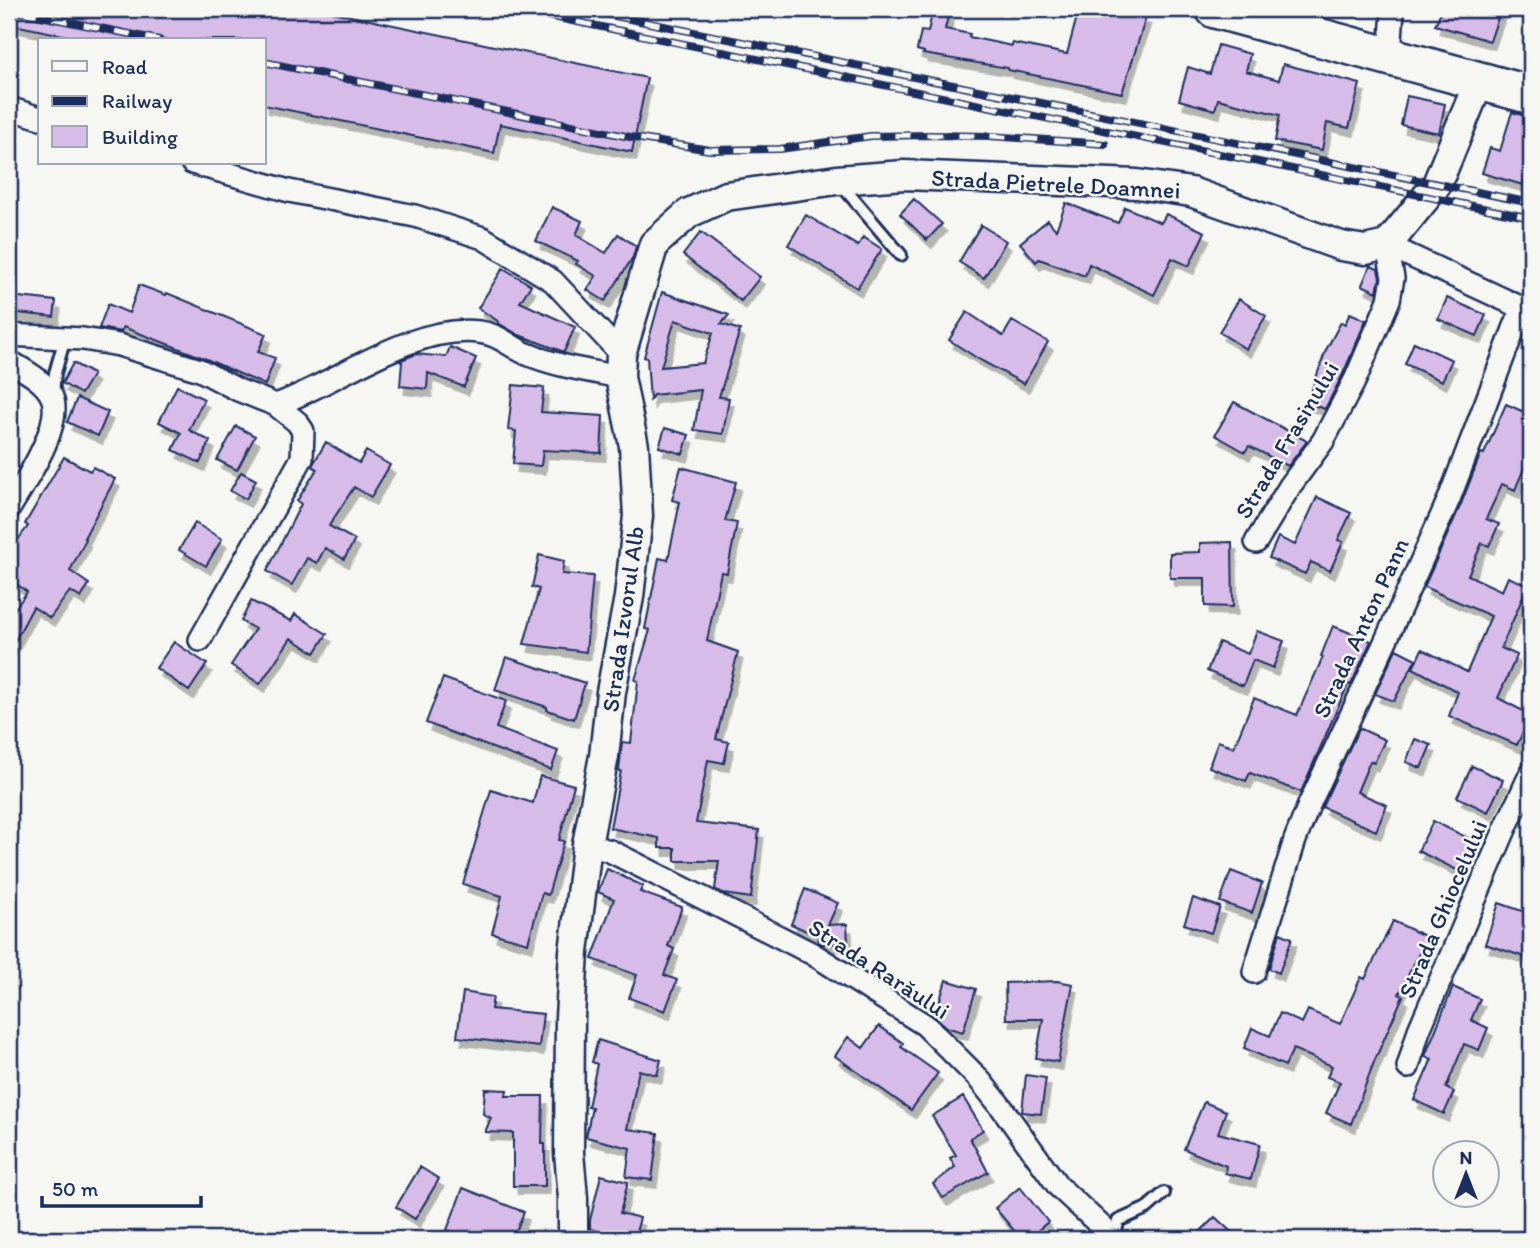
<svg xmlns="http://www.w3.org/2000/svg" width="1540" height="1248" viewBox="0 0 1540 1248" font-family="Itim,sans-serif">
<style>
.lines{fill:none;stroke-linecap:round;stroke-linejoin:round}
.stream{stroke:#678bb9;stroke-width:6}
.building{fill:#d7bbe9;stroke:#1b2f5e;stroke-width:2;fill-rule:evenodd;filter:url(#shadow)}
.lane-casing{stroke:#1b2f5e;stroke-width:16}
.street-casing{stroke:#1b2f5e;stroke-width:26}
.secondary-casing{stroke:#1b2f5e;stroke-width:33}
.highway-casing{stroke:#1b2f5e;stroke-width:42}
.lane{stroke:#f6f6f2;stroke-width:10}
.street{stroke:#f6f6f2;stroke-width:21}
.secondary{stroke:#f6f6f2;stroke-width:28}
.highway{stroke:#f6f6f2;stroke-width:37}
.rail-casing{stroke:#1b2f5e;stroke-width:8}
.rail{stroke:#f6f6f2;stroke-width:5;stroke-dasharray:16;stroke-linecap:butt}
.labels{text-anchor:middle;stroke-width:5;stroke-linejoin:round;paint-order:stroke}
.street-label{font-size:24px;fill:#1b2f5e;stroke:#f6f6f2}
</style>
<defs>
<filter id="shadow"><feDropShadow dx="4.5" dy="8" stdDeviation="0" flood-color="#0004"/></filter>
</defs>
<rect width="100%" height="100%" fill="#f6f6f2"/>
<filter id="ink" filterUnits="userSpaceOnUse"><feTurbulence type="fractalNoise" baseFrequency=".0143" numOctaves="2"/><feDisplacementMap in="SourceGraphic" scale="14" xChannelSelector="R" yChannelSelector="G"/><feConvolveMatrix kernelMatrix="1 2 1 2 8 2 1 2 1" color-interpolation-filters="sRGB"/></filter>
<g filter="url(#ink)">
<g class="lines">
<path class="stream" d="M1530 1239 1531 1238"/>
</g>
<path class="building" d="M9 9H317L647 78 632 152 500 124 494 153 264 105V40H87L9 24Z
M933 9H950L945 29 970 34 969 37 1012 46V43L1067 54 1079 9H1114L1146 17 1122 93 1008 70V68L923 54 924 52 917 50 921 31 928 32Z
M1442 9H1501L1490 41 1435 25Z
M1218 45 1250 54 1246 71 1279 80 1283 64 1360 84 1349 128 1327 123 1322 150 1275 141 1280 115 1218 99 1215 110 1179 100 1188 67 1210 74Z
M1407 96 1445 104 1439 133 1401 125Z
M1512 112 1531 118V156L1523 185 1482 173 1490 148 1500 151Z
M914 199 942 224 927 240 900 214Z
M1066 203 1118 223 1125 207 1161 223 1166 214 1205 232 1189 266 1172 258 1154 295 1089 264 1085 276 1039 259 1036 262 1020 243 1048 220 1056 230Z
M552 207 582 221 576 235 606 253 618 234 636 246 633 257 605 301 587 290 596 276 576 264 578 261 536 241Z
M806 215 858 246 863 237 882 249 857 288 788 245Z
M981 225 1006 241 984 278 959 262Z
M701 232 760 277 741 301 683 255Z
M1370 266 1378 269 1380 278 1377 292 1362 285Z
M503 268 531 285 520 302 575 327 564 352 519 335 498 323 499 322 478 308Z
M139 285 166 295 167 293 266 334 258 352 275 358 265 385 204 358 123 327 121 332 99 328 108 304 129 313Z
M662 292 729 315 721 324 740 330 719 397 729 398 723 434 694 430 701 390 653 395 650 400 647 358 644 357ZM675 320 713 333 703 363 661 367Z
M9 296 56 301 54 317 9 312Z
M1447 298 1486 315 1477 336 1438 319Z
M1239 299 1266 316 1246 349 1219 332Z
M967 312 1003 336 1012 321 1048 342 1024 384 980 360 949 340Z
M1350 313 1366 320 1343 374 1325 409 1307 403 1326 350 1341 322 1345 324Z
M1414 342 1452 360 1442 381 1405 364Z
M450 347 476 358 464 387 428 373 427 389 400 386 402 362 399 361 416 354 446 357Z
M73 363 93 374 81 394 62 383Z
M513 385 544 388 541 412 603 416 601 453 543 450 541 466 513 464 516 431 508 430Z
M177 386 204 399 189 430 210 441 200 463 173 450 181 433 159 422Z
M77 398 108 412 98 436 67 422Z
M1234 402 1307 441 1288 466 1249 446 1245 452 1215 435Z
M1506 404 1531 415V441L1524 458 1528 459 1515 490 1502 484 1486 519 1499 524 1489 546 1482 543 1468 575 1502 591 1508 577 1528 585 1501 648 1517 655 1498 698 1531 715 1517 745 1449 716 1458 692 1413 668 1422 649 1467 672 1491 616 1424 587 1461 504 1481 453 1484 454Z
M236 426 255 436 237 470 217 460Z
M665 428 689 435 683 454 659 447Z
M326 442 359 463 366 451 390 465 371 497 354 487 329 526 355 540 344 559 325 548 317 563 307 558 292 585 267 571 301 504 297 501 317 469 312 466Z
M64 457 90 471 93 467 115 479 84 538 86 539 70 571 89 584 81 598 70 591 50 618 33 607 9 652V617L27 592 9 578V552L28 526 25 524Z
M681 467 736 482 725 521 737 523 727 573 721 572 707 641 738 652 716 739 729 742 724 763 708 760 696 823 759 830 751 898 724 894 715 889 719 861H675V848H659V838L610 828 621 771H619L622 742 631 743 638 681 635 680 650 630 645 629 659 558 668 560 680 502 672 500Z
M241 472 256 480 246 499 230 491Z
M1317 497 1351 513 1338 540 1343 542 1330 571 1311 562 1305 574 1269 558 1278 537 1295 545Z
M195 523 222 539 206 566 179 550Z
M1232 542 1233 607 1205 606V578H1170V553L1200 552V543Z
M539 555 564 561 562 574 593 576 586 652 524 644 539 589 532 587Z
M251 601 291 621 295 614 327 634 315 653 291 638 260 684 231 665 255 629 241 621Z
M1333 626 1371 641 1351 685 1348 684 1301 792 1250 773 1246 781 1209 767 1218 741 1234 747 1254 698 1297 715 1323 657 1321 656Z
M1257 631 1284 641 1273 668 1253 660 1243 686 1207 671 1219 642 1248 654Z
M174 642 207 664 189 691 156 668Z
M1396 649 1416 659 1394 701 1375 694Z
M506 657 585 683 574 719 547 710V707L495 690Z
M443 678 506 701 496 728 558 751 551 770 426 723Z
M1359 728 1385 740 1374 763 1370 761 1357 792 1387 805 1376 831 1322 807Z
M1415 739 1431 745 1421 768 1406 762Z
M1472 766 1503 780 1488 812 1457 797Z
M540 776 574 785 559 840 564 841 548 895 542 893 528 943 492 933 502 896 463 884 491 790 533 803Z
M1433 821 1476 842 1461 872 1418 851Z
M607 869 643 886 640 892 682 907 668 946 674 949 664 975 677 980 665 1011 629 998 637 975 592 959 614 899 598 892Z
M1231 871 1262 883 1252 913 1220 902Z
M805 889 838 903 828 925 847 924 848 943 822 944 818 942V936L791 924Z
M1193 898 1220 907 1211 933 1184 924Z
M1499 903 1531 914V939L1525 957 1485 944Z
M1393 921 1427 937 1399 994 1403 996 1374 1062 1351 1124 1326 1113 1340 1082 1327 1077 1332 1066 1293 1049 1285 1066 1244 1048 1252 1028 1270 1036 1280 1013 1302 1023 1308 1010 1340 1024 1361 977 1365 979Z
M1280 933 1292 938 1279 973 1269 969Z
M946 980 976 989 963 1032 946 1027 935 1016Z
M1057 981 1073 984 1058 1062 1036 1058 1043 1019H1006L1005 983Z
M1453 987 1480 999 1471 1020 1488 1028 1479 1050 1464 1044 1446 1088 1454 1092 1444 1114 1414 1100 1432 1059 1425 1056Z
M463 992 493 997 491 1009 543 1014 539 1047 457 1037Z
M879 1026 903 1043 901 1047 938 1073 911 1110 835 1056 848 1037 863 1048Z
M598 1040 661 1060 657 1075 639 1070 627 1129 658 1133 652 1180 626 1177 630 1148 586 1137 592 1107H588L597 1064 592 1062Z
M1026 1075 1046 1078 1041 1114 1022 1112Z
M485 1089 507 1090 506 1096H543L542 1144H545V1186H513V1133L485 1132 491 1118 483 1114Z
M963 1097 983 1130 970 1138 988 1172 943 1198 933 1184 955 1167 950 1158 956 1155 932 1116Z
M1204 1102 1226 1111 1218 1133 1260 1144 1251 1179 1225 1173 1226 1166 1184 1149Z
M420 1167 439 1179 415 1219 396 1207Z
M601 1175 628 1182 620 1213 640 1218 634 1239 590 1229V1220Z
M1020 1187 1048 1222 1027 1239H1021L995 1208Z
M463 1188 524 1212 513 1239H471L447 1230Z
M1215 1217 1239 1239H1193Z"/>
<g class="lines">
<g class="lane-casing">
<path id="lane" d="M839 182 901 255
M53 393 55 373 65 338
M1115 1239 1118 1221 1147 1208 1164 1193"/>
</g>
<g class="street-casing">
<path id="street" d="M1390 55 1393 9
M9 108 40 118
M192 163 289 191 415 216 483 238 553 281 621 354
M1387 245 1522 308 1531 309
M9 335 83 339 119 345 200 370 238 390 276 405C337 383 411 324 479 332 499 334 509 346 527 354 556 366 589 371 620 377
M9 361C23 370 43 379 51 395 66 422 23 485 9 509
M1256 542 1290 486 1323 441 1355 380 1389 300 1393 278 1387 245
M200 640 302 458 303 431 297 422 276 405
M587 845 610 851 636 864 813 954 925 1025 978 1078 1002 1108 1058 1186 1115 1239
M1254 972 1295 840 1309 805 1387 638 1449 499 1522 308
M1408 1067 1419 1030 1506 827 1531 773"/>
</g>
<g class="secondary-casing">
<path id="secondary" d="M573 1239V1198L569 1153 570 1017 574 952 587 845 604 756 611 692 629 597 638 516 634 446 620 377 621 354 654 244 689 213 726 196 837 180 904 175 1137 184 1191 192 1341 246 1365 250 1387 245 1437 184 1480 79"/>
</g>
<g class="highway-casing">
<path id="highway" d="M1215 9 1531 95"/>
</g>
<use href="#lane" class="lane"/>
<use href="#street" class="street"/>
<use href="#secondary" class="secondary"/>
<use href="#highway" class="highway"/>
<g class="rail-casing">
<path id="rail" d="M514 9 1531 218
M581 9 1531 203
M21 12 159 40
M264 62 635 138 710 150 780 149 871 136 931 135 989 136 1105 144"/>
</g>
<use href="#rail" class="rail"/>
</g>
</g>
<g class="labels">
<g class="street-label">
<text transform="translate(1056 184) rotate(3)" y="8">Strada Pietrele Doamnei</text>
<text transform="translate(1287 440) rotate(-59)" y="8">Strada Frasinului</text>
<text transform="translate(623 619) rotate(-82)" y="8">Strada Izvorul Alb</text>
<text transform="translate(1361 628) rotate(-65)" y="8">Strada Anton Pann</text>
<text transform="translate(1443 909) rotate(-67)" y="8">Strada Ghiocelului</text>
<text transform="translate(879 969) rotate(33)" y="8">Strada Rarăului</text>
</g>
</g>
<rect width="1540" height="1248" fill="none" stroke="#f6f6f2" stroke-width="35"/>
<rect x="18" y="18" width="1505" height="1213" fill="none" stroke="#1b2f5e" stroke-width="2.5" filter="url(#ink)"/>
<rect x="38" y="38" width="228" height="126" fill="#f6f6f2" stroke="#9ea6b7" stroke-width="2"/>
<rect x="52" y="61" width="35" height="10" fill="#f6f6f2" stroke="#9ea6b7" stroke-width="2"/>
<text x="102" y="74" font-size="21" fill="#1b2f5e">Road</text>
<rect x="52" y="96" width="35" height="10" fill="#1b2f5e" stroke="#9ea6b7" stroke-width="2"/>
<text x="102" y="108" font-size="21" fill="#1b2f5e">Railway</text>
<rect x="52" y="126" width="35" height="21" fill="#d7bbe9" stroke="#9ea6b7" stroke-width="2"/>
<text x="102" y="144" font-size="21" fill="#1b2f5e">Building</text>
<g transform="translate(1466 1174)"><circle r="33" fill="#f6f6f2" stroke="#9ea6b7" stroke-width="2"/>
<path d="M0-5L12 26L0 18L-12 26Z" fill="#1b2f5e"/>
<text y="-10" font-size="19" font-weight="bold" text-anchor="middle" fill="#1b2f5e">N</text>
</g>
<path d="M42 1196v10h159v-10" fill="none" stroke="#1b2f5e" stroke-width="3.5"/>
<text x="52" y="1196" font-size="21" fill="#1b2f5e" stroke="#f6f6f2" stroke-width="5" paint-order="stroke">50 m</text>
</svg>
